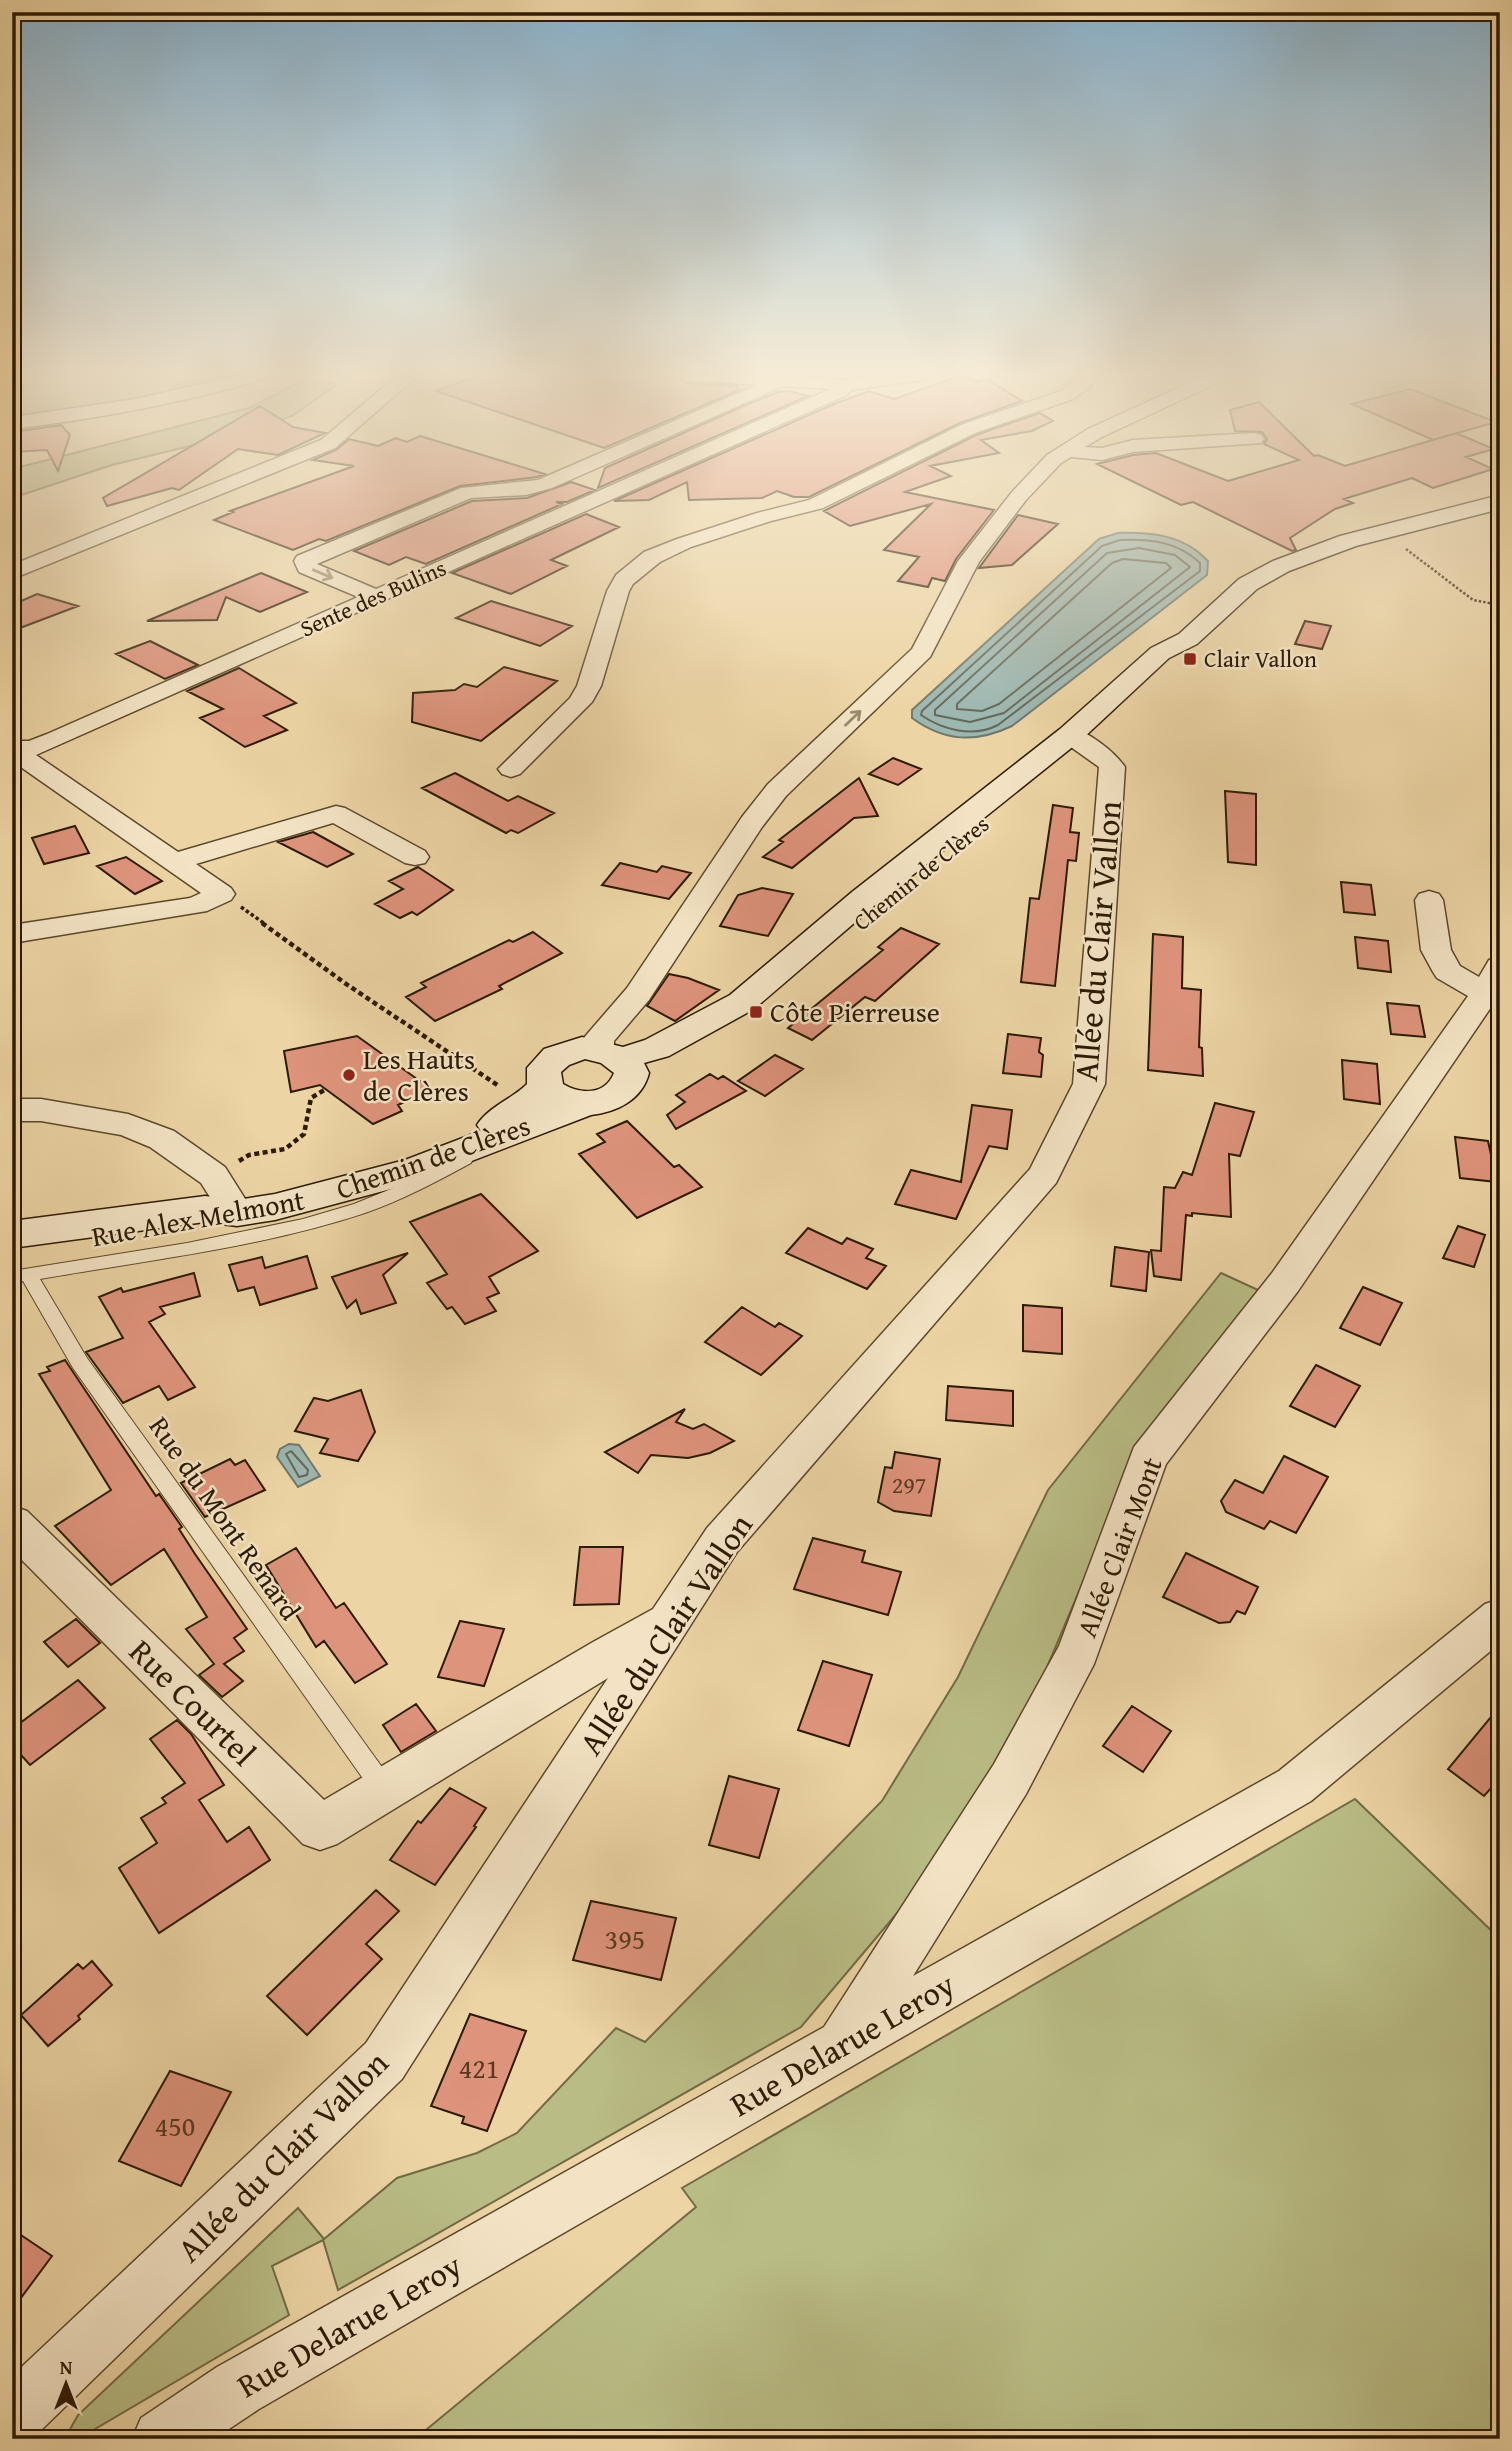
<svg xmlns="http://www.w3.org/2000/svg" width="1512" height="2451" viewBox="0 0 1512 2451" font-family="'Gentium Book Plus',serif">
<style>
.green{fill:#b9bc85;stroke:#726b44;stroke-width:2}
.water{fill:#9cb6b0;stroke:#6f786a;stroke-width:2}
.lines{fill:none;stroke-linecap:round;stroke-linejoin:round}
.shore{stroke:#646859;stroke-width:2}
.building{fill:#de937c;stroke:#2c1a02;stroke-width:2}
.lane-casing{stroke:#5c482a;stroke-width:2}
.street-casing{stroke:#5c482a;stroke-width:3}
.secondary-casing{stroke:#2c1a02;stroke-width:3}
.path-far2{stroke:#2c1a02;stroke-width:2.5;stroke-dasharray:2.5 2;stroke-linecap:butt}
.path-far1{stroke:#2c1a02;stroke-width:3.5;stroke-dasharray:3.5 2.5;stroke-linecap:butt}
.path{stroke:#2c1a02;stroke-width:4.5;stroke-dasharray:5 3.5;stroke-linecap:butt}
.lane{fill:#f3e3c4;fill-rule:evenodd}
.street{fill:#f3e3c4;fill-rule:evenodd}
.secondary{fill:#f3e3c4;fill-rule:evenodd}
.oneway{stroke:#99896d}
.poi-dot{fill:#8f2418;stroke:#f3e3c4;stroke-width:2.5}
.labels{text-anchor:middle;stroke-width:5;stroke-linejoin:round;paint-order:stroke}
.far-street-label{font-size:23px;fill:#2c1a02;stroke:#f3e3c4}
.far-poi-label{font-size:23px;fill:#2c1a02;stroke:#f3e3c4;text-anchor:start}
.number-label{font-size:24px;fill:#583820}
.poi-label{font-size:28px;fill:#2c1a02;stroke:#f3e3c4;text-anchor:start}
.street-label{font-size:28px;fill:#2c1a02;stroke:#f3e3c4}
.near-number-label{font-size:28px;fill:#583820}
.near-street-label{font-size:33px;fill:#2c1a02;stroke:#f3e3c4}
</style>
<rect width="100%" height="100%" fill="#ecd4a4"/>
<filter id="stains"><feTurbulence type="fractalNoise" baseFrequency=".00286" numOctaves="4"/><feColorMatrix values="0 0 0 0 .2 0 0 0 0 .09 0 0 0 0 .02 0 0 0 .5 -.17"/></filter>
<radialGradient id="worn" r=".72"><stop offset=".6" stop-color="#630" stop-opacity="0"/><stop offset="1" stop-color="#630" stop-opacity=".3"/></radialGradient>
<path class="green" d="M12 375H236L157 395 12 418Z
M306 379 337 384 292 416 235 435 112 465 12 498V469L249 408Z
M1221 1273 1258 1290 1173 1404 1128 1475 1045 1672 952 1848 801 2027 338 2290 323 2240 272 2266 289 2315 78 2439H69L68 2433 78 2415 298 2208 324 2239 397 2178 477 2153 517 2133 616 2028 645 2042 882 1801 958 1677 1048 1490Z
M1355 1799 1500 1939V2439H415L696 2207 682 2188Z"/>
<path class="water" d="M1118 533C1152 532 1184 535 1208 561L1207 575 1012 726C976 743 945 742 912 718V710L1099 539Z
M289 1444 299 1445 320 1476 298 1487 277 1457 280 1449Z"/>
<g class="lines">
<path class="shore" d="M1120 540C1150 539 1177 541 1200 563V571L998 725C973 738 943 730 921 715L922 711 1102 546Z
M1139 548 1175 555 1190 567 1004 713 970 722 935 715V710L1107 553Z
M1123 559 1166 563 1171 568 999 704 982 711 957 709V704L1112 563Z
M291 1451 308 1470 307 1475 299 1477 286 1454Z"/>
</g>
<path class="building" d="M480 375H642L678 378 687 383 737 386 739 390 604 448 436 391Z
M959 376 977 382 987 379 1022 401 960 423 809 497H794L777 491 762 498 689 500 687 482 649 500 614 501 834 404 869 391 894 399Z
M1410 389 1444 402 1496 422 1433 440 1352 404Z
M789 391 808 396 598 488 605 468 748 404 778 392Z
M1259 402 1314 456 1318 455 1345 466 1456 433 1494 449 1466 457 1493 469 1433 488 1412 478 1344 499 1353 503 1335 509 1290 538 1296 550 1292 551 1193 502 1181 505 1097 464 1133 455 1156 453 1228 481 1299 460 1264 444 1267 439 1262 432 1235 431 1230 410Z
M260 406 293 427 325 433 278 455 238 449 179 490 172 488 107 506 103 498Z
M1040 413 1053 421 1032 431 981 440 999 453 930 466 951 476 905 492 994 510 956 559 945 581 932 578 928 587 898 581 919 557 884 550 931 504 850 526 824 511 976 435Z
M61 425 70 435 58 471 47 450 12 452V432Z
M420 436 545 474 537 477 460 486 326 541 319 539 293 550 214 520 233 512 230 511 354 466 313 460 336 450 349 439 378 446 396 438 407 442Z
M571 482 595 490 567 502H556L562 504 426 564 406 557 389 565 354 551 472 501 527 498Z
M586 514 619 527 551 560 567 566 511 594 452 573Z
M1018 515 1058 524 1012 565 979 568Z
M261 573 307 592 260 612 226 597 217 620 147 621Z
M37 594 78 606 12 631V605Z
M491 601 572 626 540 646 456 618Z
M1305 621 1331 626 1322 649 1295 644Z
M150 641 198 665 165 679 116 654Z
M504 667 557 681 481 741 412 722 413 693 455 690 464 684 477 687Z
M239 668 296 703 264 716 287 730 245 747 200 718 223 709 187 691Z
M893 758 921 769 898 785 869 774Z
M455 773 508 801 518 796 554 813 518 833 511 830 506 833 422 788Z
M859 778 878 816 854 818 792 868 763 857 783 842 779 840Z
M1225 791 1256 794V865L1228 862Z
M1053 805 1073 808 1070 832 1079 833 1076 861 1068 860 1055 986 1021 982 1030 898 1039 899Z
M75 826 89 853 44 864 32 838Z
M313 832 353 854 327 867 278 842Z
M126 857 162 881 135 894 97 866Z
M620 863 657 872 662 866 691 873 669 899 602 885Z
M418 867 453 890 417 915 412 912 400 918 375 904 403 889 389 881Z
M1341 882 1371 885 1375 915 1344 912Z
M762 888 793 894 768 936 720 926 738 895Z
M901 928 939 944 875 1001 865 997 812 1040 788 1028 883 950 878 947Z
M533 932 562 953 499 986 502 989 435 1021 406 997 426 987 421 983 509 940 513 942Z
M1153 934 1183 937 1182 988 1201 990 1199 1047 1202 1048 1203 1076 1148 1070Z
M1355 937 1388 941 1391 972 1358 968Z
M669 974 688 978 719 990 675 1021 647 1006Z
M1387 1003 1419 1006 1425 1037 1391 1034Z
M1008 1034 1041 1038 1039 1052 1043 1055 1041 1077 1003 1073Z
M357 1036 431 1089 398 1105 402 1111 373 1124 320 1085 291 1092 284 1051Z
M775 1055 803 1069 765 1096 738 1081Z
M1342 1060 1377 1064 1380 1104 1344 1099Z
M710 1074 718 1079 723 1076 746 1091 676 1129 667 1115 685 1102 676 1095Z
M1215 1103 1254 1112 1240 1156 1229 1154 1231 1217 1192 1213V1216L1186 1215 1181 1280 1154 1276 1151 1250 1161 1251 1164 1187 1175 1188 1183 1172 1192 1175Z
M972 1105 1012 1110 1007 1149 989 1146 956 1219 895 1204 911 1170 961 1182Z
M627 1121 674 1167 679 1165 702 1187 637 1218 579 1154 605 1142 597 1134Z
M1455 1137 1488 1141 1497 1182 1460 1178Z
M481 1194 538 1251 489 1277 499 1293 487 1298 496 1311 465 1324 452 1307 447 1309 427 1283 447 1274 410 1222Z
M1458 1226 1485 1235 1474 1267 1443 1258Z
M808 1228 842 1244 847 1238 873 1249 866 1258 886 1266 867 1289 786 1253Z
M1115 1247 1149 1252 1146 1291 1111 1286Z
M408 1253 383 1275 396 1303 361 1314 356 1300 347 1308 332 1277Z
M307 1256 317 1288 260 1305 254 1287 238 1291 229 1265 262 1257 265 1268Z
M194 1273 200 1296 160 1307 165 1314 149 1322 195 1387 168 1400 159 1386 123 1403 86 1352 123 1338 99 1297 121 1288 123 1292Z
M1363 1287 1402 1303 1380 1345 1340 1328Z
M1023 1305 1062 1308V1354L1023 1351Z
M742 1307 775 1327 779 1323 802 1336 761 1375 705 1342Z
M65 1360 156 1496 159 1494 182 1527 179 1529 195 1554 247 1629 234 1638 244 1651 224 1664 243 1681 222 1697 199 1675 214 1664 186 1629 207 1617 164 1549 111 1585 55 1526 111 1490 39 1374 50 1371 47 1367Z
M1316 1365 1360 1386 1335 1427 1290 1406Z
M948 1386 1013 1391V1426L946 1420Z
M361 1390 375 1432 358 1461 320 1453 328 1439 295 1431 314 1398 328 1401Z
M685 1409 676 1422 693 1429 704 1424 734 1441 710 1453 688 1458 651 1455 638 1473 605 1452Z
M895 1452 940 1459 931 1516 894 1511 878 1502 885 1467 892 1468Z
M1284 1456 1328 1477 1296 1533 1270 1521 1264 1529 1226 1512 1221 1501 1235 1480 1263 1493Z
M230 1459 235 1465 245 1460 265 1490 205 1517 181 1483Z
M813 1538 865 1551 862 1562 901 1572 888 1615 794 1589Z
M580 1547H623L619 1604 574 1605Z
M296 1548 336 1608 344 1603 387 1664 355 1683 324 1641 316 1647 266 1565Z
M1186 1553 1258 1587 1245 1614 1237 1611 1230 1622 1219 1623 1163 1597Z
M76 1619 100 1643 68 1667 44 1642Z
M460 1621 504 1629 484 1686 438 1677Z
M823 1661 872 1675 849 1746 798 1730Z
M78 1680 105 1708 30 1765 12 1745V1729Z
M416 1704 436 1731 401 1752 383 1725Z
M1132 1706 1171 1731 1143 1772 1103 1746Z
M1500 1706V1778L1484 1796 1448 1769Z
M177 1720 191 1734 224 1785 199 1800 227 1842 249 1827 270 1860 159 1933 119 1868 157 1843 141 1818 166 1803 162 1798 185 1783 150 1739Z
M729 1776 779 1789 759 1858 709 1845Z
M450 1788 486 1808 474 1826 476 1827 435 1885 390 1860 418 1821 421 1823Z
M376 1890 399 1911 366 1944 382 1959 307 2035 267 1996Z
M591 1901 676 1918 661 1980 573 1960Z
M92 1961 112 1985 78 2016 80 2019 48 2046 21 2015 78 1964 83 1969Z
M470 2014 526 2031 487 2131 462 2123 464 2117 431 2106Z
M170 2071 231 2092 181 2186 119 2161Z
M12 2229 52 2256 12 2310Z"/>
<g class="lines">
<g class="lane-casing">
<path id="lane" d="M465 1153 473 1159 471 1163C436 1182 402 1200 365 1213 259 1248 149 1260 40 1279L87 1358 392 1781 396 1789 392 1797 384 1800 376 1797 73 1368 23 1281 12 1283V1271L187 1243 303 1219 354 1204 408 1182Z"/>
</g>
<g class="street-casing">
<path id="street" d="M239 375H267L264 379C182 403 98 419 12 429V417L136 399Z
M398 375H418L335 448 12 579V565L321 440Z
M678 375H772L845 380 881 375H931L922 380 851 390 847 395 36 755 178 852 336 806 345 808 425 851 429 857 425 863 415 865 405 863 333 823 196 864 231 888 235 894 231 900 207 911 12 943V925L190 898 201 893 15 763 12 759V741H29L47 734 358 597 299 572 294 561 297 556 461 488 538 480 757 385 687 380ZM783 386 830 389 376 589 317 564 471 498 526 495 552 488Z
M1079 375H1097L1090 387 1073 399 975 433 823 508 771 521 691 547 660 562 633 584 629 591 601 686 592 702 520 774 511 777 502 774 498 769 570 698 577 686 607 591 616 575 644 552 677 539 757 513 809 500 961 425 1061 391Z
M1206 375H1229L1226 379 1102 437 1085 447 1102 448 1133 440 1254 433 1261 435 1264 439 1261 443 1133 452 1102 460 1071 457 1061 463 1026 500 979 562 930 657 786 796 762 827 649 1000 614 1041V1049L609 1056 598 1059 587 1056 582 1049V1040L627 988 742 817 768 784 912 649 958 561 1012 492 1047 455 1088 429Z
M1070 727C1090 733 1113 750 1125 767L1105 1084 1056 1183 737 1552 402 2079 33 2438 12 2439V2376L366 2043 608 1678 337 1844 320 1850 303 1844 12 1550V1506L27 1511 324 1800 593 1642 653 1609 707 1528 1030 1169 1073 1084 1099 767 1061 740 1057 735 1061 730Z
M1429 891 1439 894 1443 900 1451 950 1460 966 1479 977 1489 960 1500 957V994L1298 1291 1166 1464 1094 1664 1026 1794 913 1976 1279 1771 1485 1604 1500 1599V1643L1311 1801 259 2409 214 2439H132L141 2418 217 2367 824 2027 994 1764 1059 1646 1134 1447 1272 1273 1468 996 1437 978 1433 972 1421 950 1415 900 1419 894Z
M12 1099H41L128 1114 174 1131 225 1167 254 1213 249 1221 237 1225 225 1221 201 1183 150 1147 121 1135 41 1121H12Z"/>
</g>
<g class="secondary-casing">
<path id="secondary" d="M1500 495V509L1356 546 1289 571 1257 589 1197 644 1169 658 1080 741 874 906 754 1009 669 1056 644 1063 649 1073C642 1100 617 1112 591 1115L417 1182 275 1220 237 1226 205 1222 12 1248V1221L205 1196 237 1200 275 1194 405 1160 481 1131 477 1125C488 1107 512 1099 527 1084V1068L544 1049 582 1037 623 1047 645 1040 730 995 852 892 1060 729 1151 648 1179 634 1239 579 1273 561 1340 536ZM585 1059 601 1063 614 1073C605 1096 580 1094 563 1084L561 1072 569 1065Z"/>
</g>
<path class="path-far2" d="M1406 549 1473 600 1500 605"/>
<path class="path-far1" d="M241 907 265 924"/>
<path class="path" d="M262 923 349 986 499 1086
M239 1161 249 1155 285 1149 304 1134 311 1098 326 1089"/>
<use href="#lane" class="lane"/>
<use href="#street" class="street"/>
<use href="#secondary" class="secondary"/>
</g>
<defs><path id="oneway-shaft" d="M-6 0H5M1.5-3L5.5 0L1.5 3" fill="none" stroke-width="1.6" stroke-linecap="round" stroke-linejoin="round" transform="scale(1.75)"/></defs>
<g class="oneway">
<use href="#oneway-shaft" transform="translate(323 574) rotate(23)"/>
<use href="#oneway-shaft" transform="translate(853 718) rotate(-44)"/>
</g>
<linearGradient id="sky" x2="0" y2="1"><stop stop-color="#89b5d2"/><stop offset="0.52" stop-color="#f6ecd6"/><stop offset="1" stop-color="#f6ecd6" stop-opacity="0"/></linearGradient>
<rect width="1512" height="718" fill="url(#sky)"/>
<g class="poi-dot">
<rect x="1183" y="652" width="14" height="14" rx="3.5"/>
<rect x="749" y="1005" width="14" height="14" rx="3.5"/>
<circle cx="349" cy="1075" r="7"/>
</g>
<g class="labels">
<g class="far-street-label">
<text transform="translate(373 598) rotate(-24)" y="8">Sente des Bulins</text>
<text transform="translate(921 873) rotate(-39)" y="8">Chemin de Clères</text>
</g>
<g class="far-poi-label">
<text x="1204" y="667">Clair Vallon</text>
</g>
<g class="number-label">
<text x="909" y="1493">297</text>
</g>
<g class="poi-label">
<text x="770" y="1022">Côte Pierreuse</text>
<text x="363" y="1069">Les Hauts<tspan x="363" dy="32">de Clères</tspan></text>
</g>
<g class="street-label">
<text transform="translate(433 1157) rotate(-19)" y="10">Chemin de Clères</text>
<text transform="translate(198 1218) rotate(-10)" y="10">Rue Alex Melmont</text>
<text transform="translate(225 1518) rotate(55)" y="10">Rue du Mont Renard</text>
<text transform="translate(1119 1547) rotate(-69)" y="10">Allée Clair Mont</text>
</g>
<g class="near-number-label">
<text x="625" y="1949">395</text>
<text x="479" y="2078">421</text>
<text x="175" y="2136">450</text>
</g>
<g class="near-street-label">
<text transform="translate(1097 941) rotate(-85)" y="12">Allée du Clair Vallon</text>
<text transform="translate(665 1634) rotate(-56)" y="12">Allée du Clair Vallon</text>
<text transform="translate(193 1702) rotate(45)" y="12">Rue Courtel</text>
<text transform="translate(842 2044) rotate(-30)" y="12">Rue Delarue Leroy</text>
<text transform="translate(282 2156) rotate(-45)" y="12">Allée du Clair Vallon</text>
<text transform="translate(349 2325) rotate(-30)" y="12">Rue Delarue Leroy</text>
</g>
</g>
<rect width="1512" height="2451" fill="none" stroke="#ecd4a4" stroke-width="42"/>
<rect x="14" y="14" width="1484" height="2423" fill="none" stroke="#2c1a02" stroke-width="3.5"/>
<rect x="21" y="21" width="1470" height="2409" fill="none" stroke="#2c1a02" stroke-width="2"/>
<g transform="translate(66 2384)" stroke="#f3e3c4" stroke-width="5" paint-order="stroke">
<path d="M0-5L12 26L0 18L-12 26Z" fill="#2c1a02"/>
<text y="-10" font-size="19" font-weight="bold" text-anchor="middle" fill="#2c1a02">N</text>
</g>
<rect width="100%" height="100%" filter="url(#stains)"/>
<rect width="100%" height="100%" fill="url(#worn)"/>
</svg>
